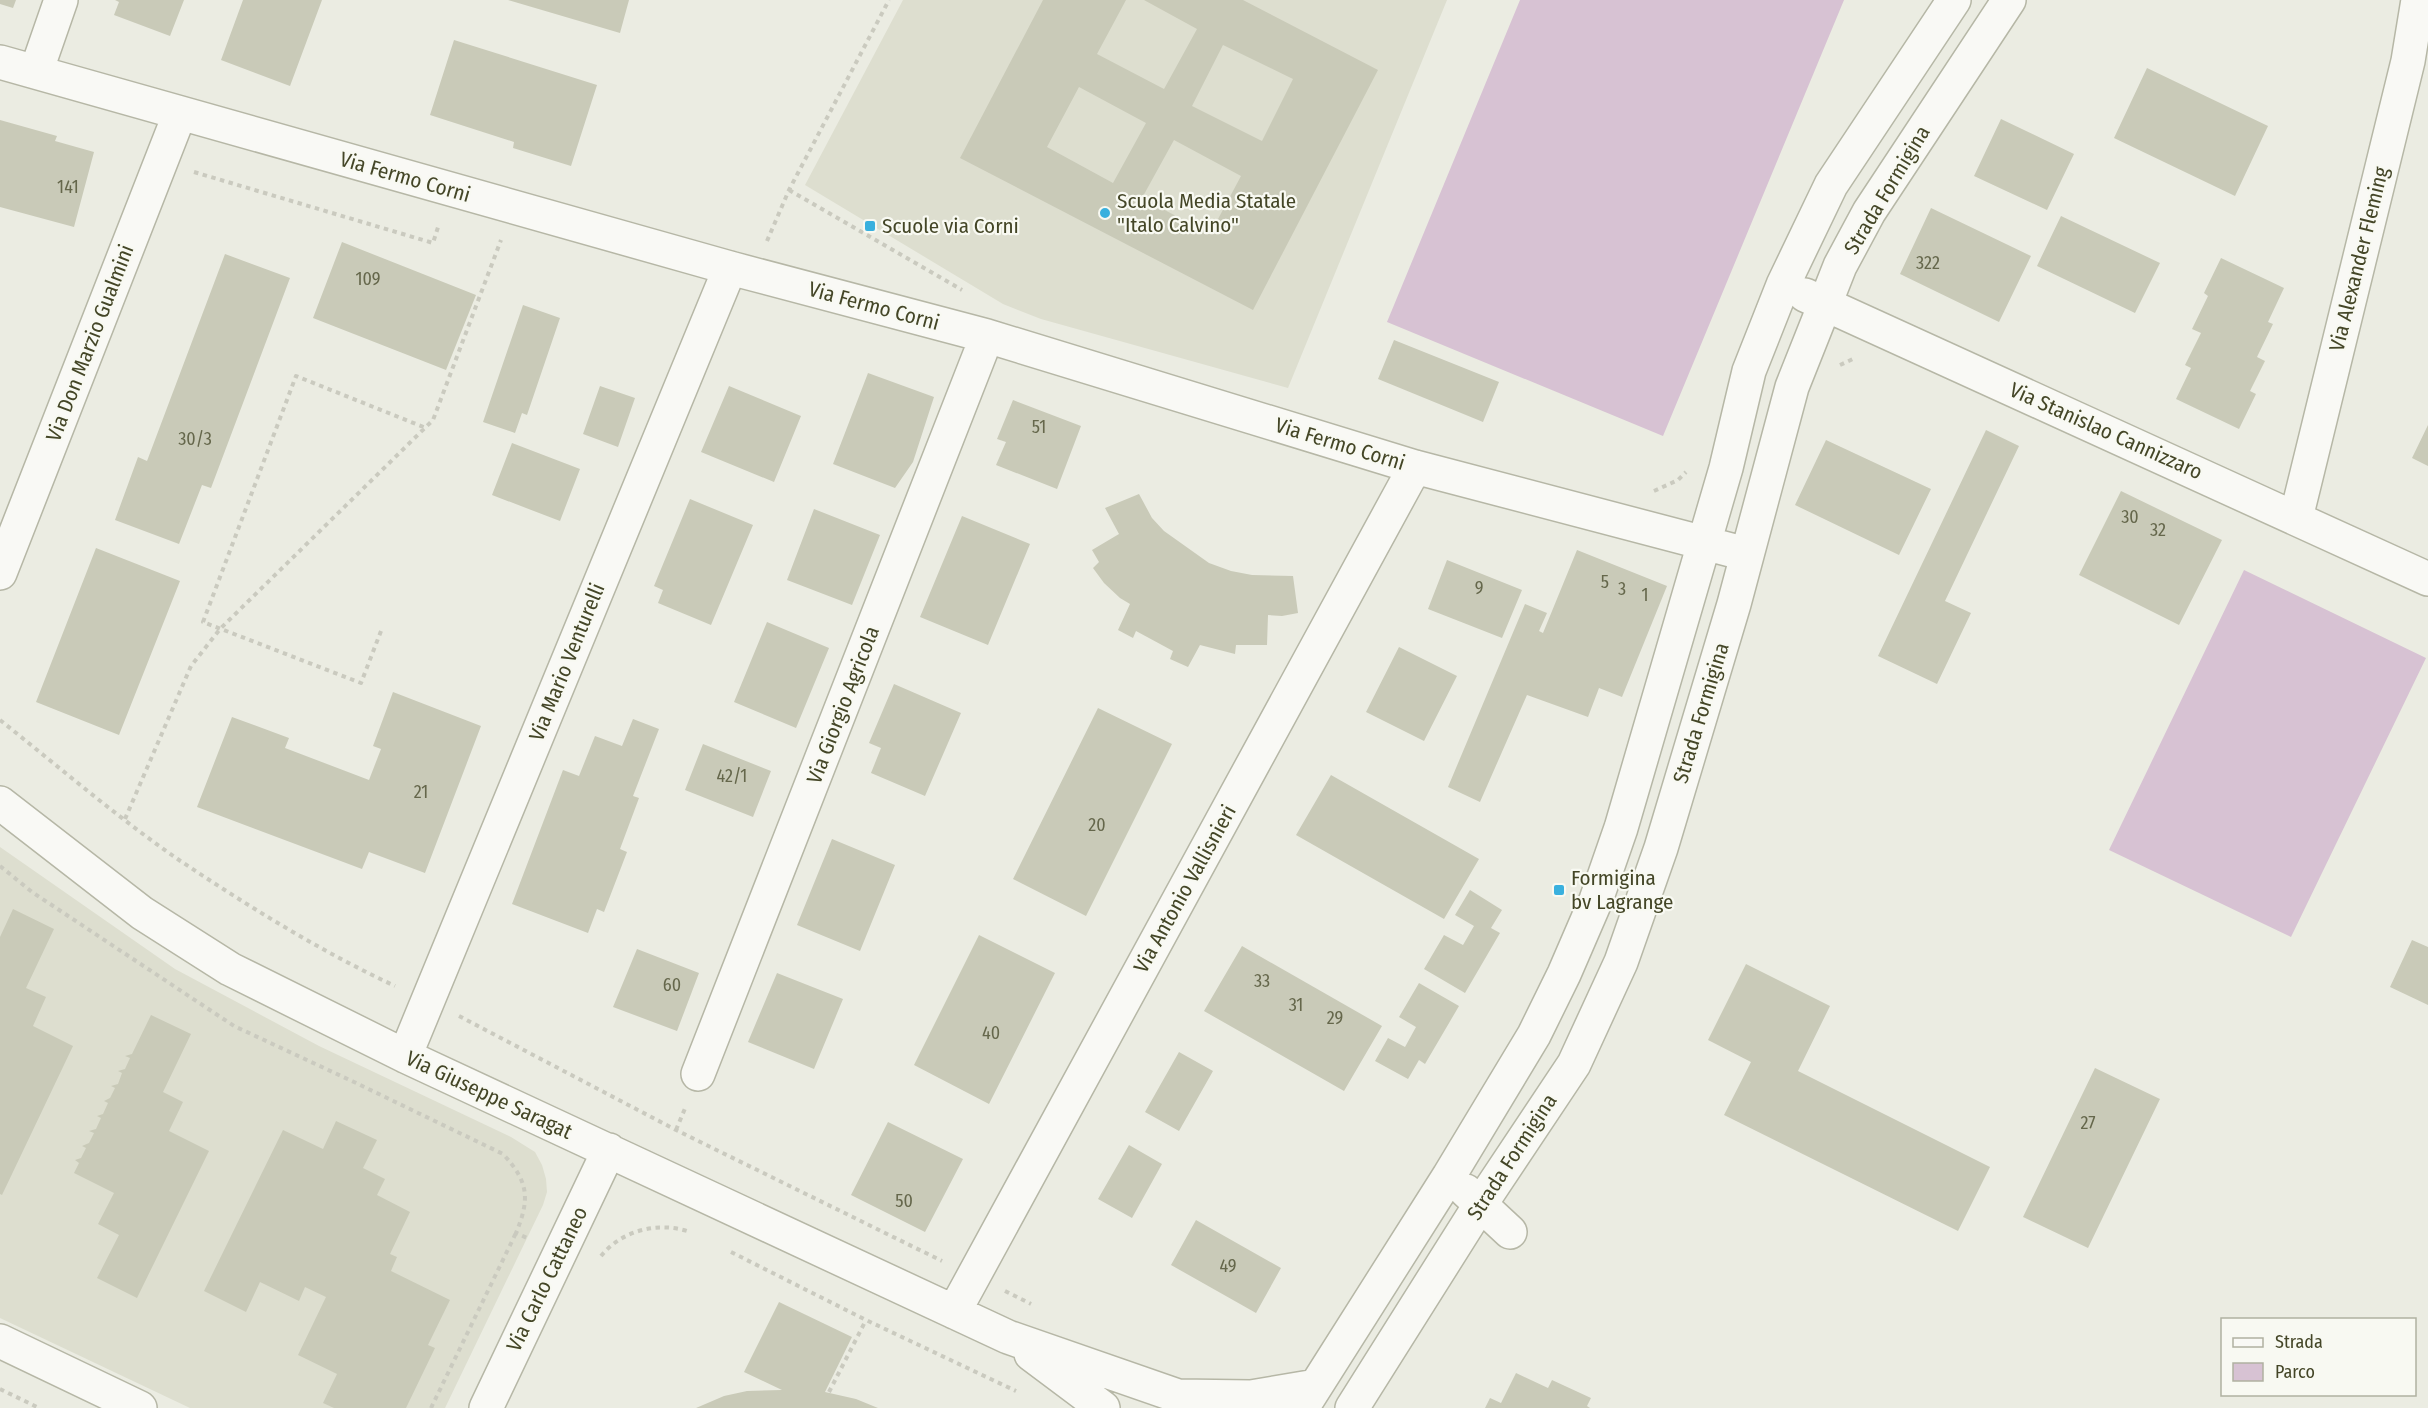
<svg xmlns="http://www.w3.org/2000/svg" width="2428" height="1408" viewBox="0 0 2428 1408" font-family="'Fira Sans Condensed',sans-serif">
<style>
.built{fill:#dddecf}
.green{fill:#d7c2d3}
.building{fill:#c9cab8;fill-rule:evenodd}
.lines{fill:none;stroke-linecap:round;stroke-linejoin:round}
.minor-casing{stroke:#b6b7a6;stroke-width:36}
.path{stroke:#cacabf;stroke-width:4;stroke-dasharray:4.5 4.5;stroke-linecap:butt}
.minor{stroke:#f9f9f5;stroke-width:33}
.poi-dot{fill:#39b0de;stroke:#f8f9f2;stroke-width:2}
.labels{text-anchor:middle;stroke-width:4.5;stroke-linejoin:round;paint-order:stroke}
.number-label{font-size:18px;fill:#65674b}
.street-label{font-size:21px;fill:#444627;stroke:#f8f9f2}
.poi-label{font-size:21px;fill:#444627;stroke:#f8f9f2;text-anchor:start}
</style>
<rect width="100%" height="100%" fill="#ebece2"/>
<path class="built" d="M903 0H1447L1288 388 1041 319 1003 304 805 185Z
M0 847 175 969 319 1046 511 1137 535 1152 542 1165 546 1179 547 1192 543 1205 445 1408H190L0 1318Z"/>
<path class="green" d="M1520 0H1844L1663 436 1387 322Z
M2244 570 2426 658 2291 937 2109 850Z"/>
<path class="building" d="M0 0H16L13 8 0 4Z
M115 0H184L170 36 114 15 119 2Z
M243 0H322L290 86 221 60Z
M508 0H629L620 33Z
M1043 0H1126L1097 54 1164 89 1197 29 1144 0H1243L1378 70 1253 310 960 158ZM1223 45 1293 79 1262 141 1192 106ZM1079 87 1146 123 1113 183 1047 147ZM1174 140 1241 176 1210 234 1142 198Z
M454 40 597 85 571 166 513 148 514 142 430 115Z
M2147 68 2268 126 2235 196 2114 138Z
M2001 119 2074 154 2047 210 1974 176Z
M0 120 57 136 55 141 94 152 74 227 0 207Z
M1931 208 2031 256 1999 322 1900 274Z
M2061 216 2160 263 2135 313 2037 266Z
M342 242 476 295 446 370 313 318Z
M225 254 290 278 211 488 202 485 179 544 115 520 138 457 147 461Z
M2221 258 2284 288 2268 322 2273 324 2257 357 2265 361 2250 391 2256 394 2239 429 2176 399 2191 368 2185 365 2201 333 2192 329 2208 296 2204 293Z
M523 305 560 318 527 415 522 413 515 433 483 422Z
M1394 340 1499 382 1483 422 1378 379Z
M868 373 934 397 913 462 895 488 833 464Z
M600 386 635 398 618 447 583 434Z
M729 386 801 416 774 482 701 452Z
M1013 400 1081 426 1057 489 996 465 1006 442 997 439Z
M2428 425V466L2412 458Z
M1986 430 2019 446 1945 601 1971 613 1937 684 1878 656Z
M1826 440 1931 489 1899 555 1795 505Z
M512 443 580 469 560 521 492 495Z
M2121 491 2222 540 2179 625 2079 575Z
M1139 494 1152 518 1164 531 1209 563 1231 571 1252 575 1293 576 1298 613 1282 616 1268 615 1267 645H1236L1235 654 1200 645 1188 667 1170 659 1173 651 1136 631 1133 638 1118 630 1130 604 1120 598 1104 583 1093 568 1099 562 1092 550 1119 534 1105 508Z
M690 499 753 525 711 625 658 603 663 590 654 586Z
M814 509 880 535 852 605 787 580Z
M962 516 1030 544 988 645 920 617Z
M96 548 180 581 119 735 36 702Z
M1577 550 1667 586 1622 697 1599 688 1588 717 1527 695 1480 802 1448 787 1525 604 1547 613 1539 631 1543 633Z
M1447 560 1522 590 1502 638 1428 609Z
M767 622 829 648 796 728 734 702Z
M1399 647 1457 676 1424 741 1366 712Z
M894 684 961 713 925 796 871 773 881 748 869 743Z
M393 692 481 726 425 873 369 852 362 869 197 807 232 717 289 738 285 748 369 780 381 749 373 746Z
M1098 708 1172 744 1086 916 1013 879Z
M633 719 659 729 633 796 639 798 620 849 627 852 604 912 597 909 588 933 512 904 563 770 579 776 595 736 622 746Z
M703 744 771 771 753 817 685 790Z
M1331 775 1479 859 1444 919 1296 835Z
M832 839 895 865 860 951 797 925Z
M1470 890 1502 910 1491 928 1500 933 1465 993 1424 969 1444 935 1463 945 1474 926 1455 915Z
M13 909 54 929 26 988 46 997 33 1026 73 1046 2 1195 0 1194V937Z
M979 935 1055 973 989 1104 914 1065Z
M2412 940 2428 947V1005L2390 987Z
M1242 946 1382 1026 1344 1091 1204 1011Z
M637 949 699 973 677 1031 613 1007Z
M1746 964 1830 1006 1798 1071 1990 1167 1958 1231 1724 1115 1751 1062 1708 1040Z
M777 973 843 999 814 1069 748 1042Z
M1419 983 1459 1006 1425 1064 1419 1060 1408 1079 1375 1061 1388 1038 1405 1047 1416 1027 1399 1017Z
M151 1015 191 1034 163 1092 183 1102 169 1131 209 1151 137 1298 97 1278 119 1235 98 1224 114 1193 74 1173 79 1163 75 1160 81 1158 86 1148 82 1146 89 1143 94 1133 89 1131 96 1129 101 1118 97 1116 103 1114 108 1103 104 1101 110 1098 115 1088 111 1086 118 1084 122 1073 118 1071 125 1069 130 1058 125 1056 132 1054Z
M1179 1052 1213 1071 1179 1131 1145 1112Z
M2095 1068 2160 1099 2088 1248 2023 1217Z
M336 1121 377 1140 363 1168 385 1179 377 1195 410 1212 390 1254 397 1257 391 1271 450 1300 428 1345 435 1348 406 1408H334L323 1403 337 1374 298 1355 326 1297 305 1287 299 1301 260 1282 246 1312 204 1291 283 1130 323 1149Z
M888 1122 963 1159 925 1232 851 1195Z
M1129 1145 1162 1164 1132 1218 1098 1199Z
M1196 1220 1281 1268 1256 1313 1171 1265Z
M779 1302 852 1337 825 1392 856 1399 878 1408H696L724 1396 747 1391 782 1390 744 1372Z
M1516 1373 1548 1388 1552 1380 1591 1398 1587 1406 1590 1408H1485L1490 1398 1501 1403Z"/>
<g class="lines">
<g class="minor-casing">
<path id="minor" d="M0 62 730 268 987 336 1415 467 1746 554
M36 72 61 0
M1805 295 2428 579
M2296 518 2408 61 2418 0
M0 573 180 113
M0 803 142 913 230 969 405 1056 1008 1337 1178 1396 1251 1397 1316 1386
M405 1056 730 268
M698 1074 987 336
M1466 1191 1510 1232
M954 1312 1415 467
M0 1341 140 1408
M1031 1354 1103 1408
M486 1408 609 1150
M1302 1408 1449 1176 1534 1035 1564 974 1596 900 1621 828 1726 468 1749 371 1783 285 1831 185 1954 0
M1352 1408 1480 1205 1574 1064 1621 962 1661 848 1734 604 1792 387 1825 304 1840 266 1869 212 2009 0"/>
</g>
<path class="path" d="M194 172 433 243 439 224
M789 190 962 290
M767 241 789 190 889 0
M1840 365 1855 358
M1654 491 1678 480 1686 472
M381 631 361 683 203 622 296 376 426 428
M0 720C59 767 117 817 179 860 248 906 320 951 395 986
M125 819 191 666 220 629 433 420 501 240
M0 866 32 892 234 1026 354 1082 503 1154C529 1182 530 1199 516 1233L527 1238
M459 1016 676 1130 942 1261
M676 1130 686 1106
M731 1252 866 1320 1016 1391
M601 1256C622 1230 659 1221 690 1232
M1005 1291 1031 1304
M0 1389 39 1408
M829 1392 866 1320
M431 1408 516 1233"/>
<use href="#minor" class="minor"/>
</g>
<g class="poi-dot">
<circle cx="1105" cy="213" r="6"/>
<rect x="864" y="220" width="12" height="12" rx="3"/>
<rect x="1553" y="884" width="12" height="12" rx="3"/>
</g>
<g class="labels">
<g class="number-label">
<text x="68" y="193">141</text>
<text x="1928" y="269">322</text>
<text x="368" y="285">109</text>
<text x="1039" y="433">51</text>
<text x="195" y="445">30/3</text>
<text x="2130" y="523">30</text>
<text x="2158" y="536">32</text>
<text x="1605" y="588">5</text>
<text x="1479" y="594">9</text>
<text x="1622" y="595">3</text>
<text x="1645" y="601">1</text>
<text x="732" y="782">42/1</text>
<text x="421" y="798">21</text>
<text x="1097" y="831">20</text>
<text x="1262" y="987">33</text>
<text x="672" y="991">60</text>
<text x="1296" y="1011">31</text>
<text x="1335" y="1024">29</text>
<text x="991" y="1039">40</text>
<text x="2088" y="1129">27</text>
<text x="904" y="1207">50</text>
<text x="1228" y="1272">49</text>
</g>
<g class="street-label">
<text transform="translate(405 177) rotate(16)" y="7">Via Fermo Corni</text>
<text transform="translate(1887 190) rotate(-59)" y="7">Strada Formigina</text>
<text transform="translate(2359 259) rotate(-76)" y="7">Via Alexander Fleming</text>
<text transform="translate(874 306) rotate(15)" y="7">Via Fermo Corni</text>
<text transform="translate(90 343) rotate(-69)" y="7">Via Don Marzio Gualmini</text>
<text transform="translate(2106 431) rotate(24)" y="7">Via Stanislao Cannizzaro</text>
<text transform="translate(1340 444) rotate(17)" y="7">Via Fermo Corni</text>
<text transform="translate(567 662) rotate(-68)" y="7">Via Mario Venturelli</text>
<text transform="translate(843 705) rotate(-69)" y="7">Via Giorgio Agricola</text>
<text transform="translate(1701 713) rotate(-73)" y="7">Strada Formigina</text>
<text transform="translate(1185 889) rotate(-61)" y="7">Via Antonio Vallisnieri</text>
<text transform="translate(489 1095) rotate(25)" y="7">Via Giuseppe Saragat</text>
<text transform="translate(1512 1157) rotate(-57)" y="7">Strada Formigina</text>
<text transform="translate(547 1279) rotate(-64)" y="7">Via Carlo Cattaneo</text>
</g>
<g class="poi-label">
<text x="1117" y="208">Scuola Media Statale<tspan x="1117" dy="24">"Italo Calvino"</tspan></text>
<text x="882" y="233">Scuole via Corni</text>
<text x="1571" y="885">Formigina<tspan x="1571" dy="24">bv Lagrange</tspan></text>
</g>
</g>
<rect x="2221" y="1318" width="195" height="78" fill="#f8f9f2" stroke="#b0b1a1" stroke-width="1.5"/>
<rect x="2233" y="1338" width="30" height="9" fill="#f9f9f5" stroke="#b0b1a1" stroke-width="1.5"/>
<text x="2275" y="1348" font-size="18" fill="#444627">Strada</text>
<rect x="2233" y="1363" width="30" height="18" fill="#d7c2d3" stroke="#b0b1a1" stroke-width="1.5"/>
<text x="2275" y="1378" font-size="18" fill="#444627">Parco</text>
</svg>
